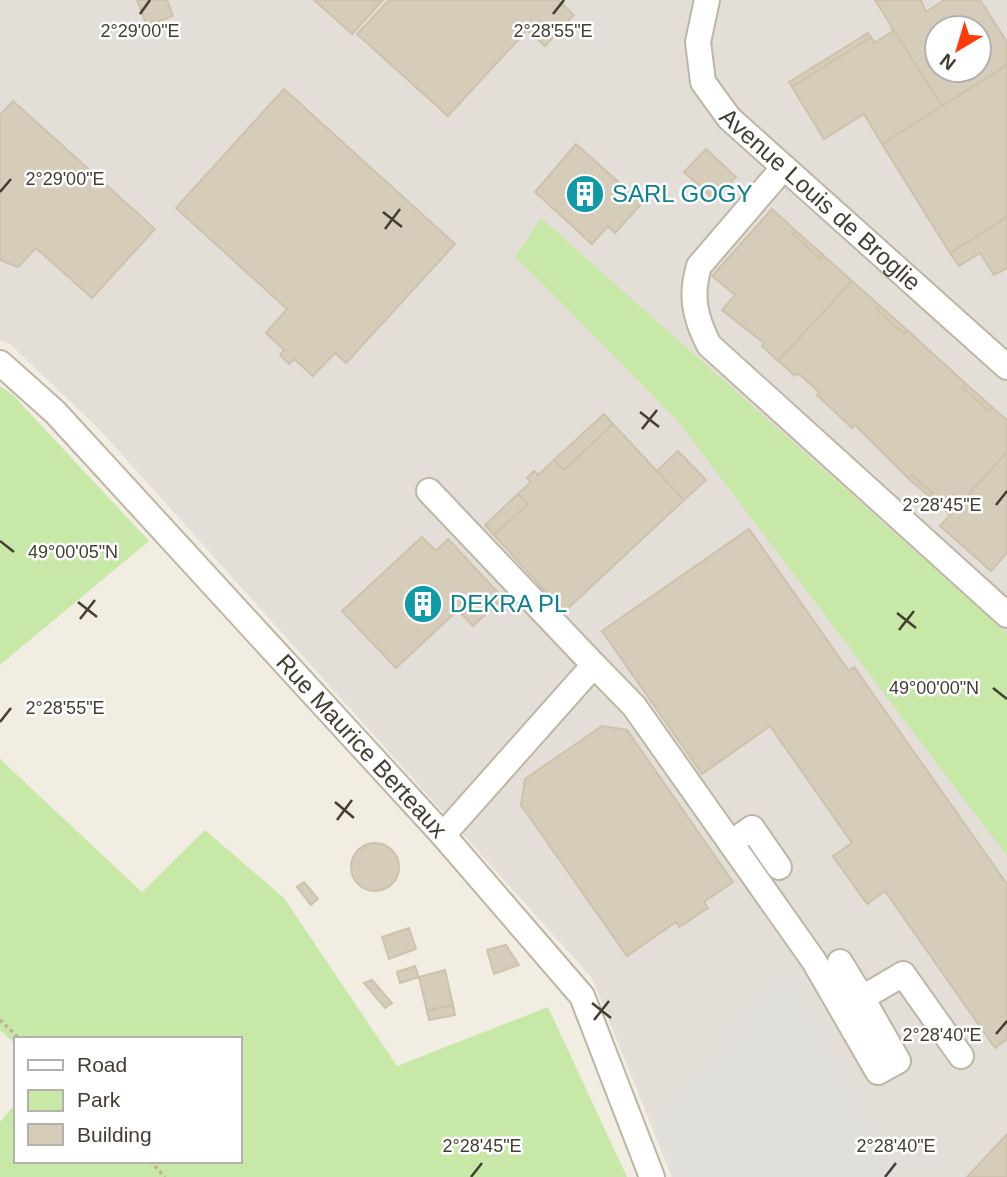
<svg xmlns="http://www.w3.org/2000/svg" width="1007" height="1177" viewBox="0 0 1007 1177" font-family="Arial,sans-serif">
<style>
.industrial{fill:#e3ded7;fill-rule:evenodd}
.green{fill:#c8e8a8}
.parking{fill:#e1dfdb}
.building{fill:#d6ccba;stroke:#cec2aa;stroke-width:2;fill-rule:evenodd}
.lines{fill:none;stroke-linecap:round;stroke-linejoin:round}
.minor-casing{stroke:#bdb6a4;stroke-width:28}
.path{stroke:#bfb295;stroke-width:3.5;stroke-dasharray:3.5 3.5;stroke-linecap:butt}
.minor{stroke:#fff;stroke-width:24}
.ticks{fill:none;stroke:#433d32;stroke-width:2.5}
.labels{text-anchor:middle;stroke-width:5;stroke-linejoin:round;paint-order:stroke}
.culture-label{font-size:24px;fill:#0d838f;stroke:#fff;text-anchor:start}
.street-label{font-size:24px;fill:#433d32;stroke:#fff}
.ticks-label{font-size:18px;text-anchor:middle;fill:#433d32;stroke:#fff;stroke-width:5;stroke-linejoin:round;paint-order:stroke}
</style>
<rect width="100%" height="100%" fill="#f2ede2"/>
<path class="industrial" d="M0 0H1007V1177H672L592 978 99 429 11 345 0 340ZM937 28H979V70H937Z"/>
<path class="green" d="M541 218 1007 633V856L678 421 515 257Z
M0 386 13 395 149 541 0 665Z
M0 759 142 892 205 830 284 898 397 1066 548 1007 627 1177H0V1122L16 1103V1161H240V1039H16V1045L0 1030Z"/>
<path class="parking" d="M786 977 895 1177H677L655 1129Z"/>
<path class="building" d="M137 0H167L173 16 147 26Z
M314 0H383L352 34Z
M389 0H558L574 15 545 46 527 30 448 116 357 34Z
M875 0H921L926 12 944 0H980L1007 42V65L942 106ZM937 28H979V70H937Z
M890 24 942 106 882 144 864 114 824 139 792 87 871 37 874 43 893 31Z
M868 33 871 37 792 87 789 82Z
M1007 65V217L950 253 882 144Z
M284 89 455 244 346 363 335 353 313 376 294 359 289 364 280 355 284 350 266 333 287 309 176 208Z
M13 101 155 229 92 298 36 248 18 267 0 260V115Z
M576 144 642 203 615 233 608 226 592 244 535 192Z
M706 149 736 177 715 200 684 172Z
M772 209 796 231 793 234 820 259 823 255 852 281 778 361 762 346 764 343 722 310 735 295 712 276Z
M1007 217V268L994 275 980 253 959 266 950 253Z
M796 231 823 255 820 259 793 234Z
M852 281 879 305 876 309 904 334 907 330 965 383 962 387 989 411 993 408 1007 420V452L950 515 931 498 934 494 912 475 909 479 855 425 852 428 817 395 819 392 798 373 795 376 778 361Z
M879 305 907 330 904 334 876 309Z
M965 383 993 408 989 411 962 387Z
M604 414 613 424 564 470 554 460Z
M613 424 684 500 564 612 494 535 528 504 518 494 531 482 527 478 534 471 538 475 554 460 564 470Z
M678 451 706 480 684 500 657 471Z
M1007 452V553L991 571 940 526Z
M912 475 934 494 931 498 909 479Z
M518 494 528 504 494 535 485 525Z
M749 529 849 671 854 667 1007 884V1039L995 1048 885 891 867 904 833 856 852 843 770 726 702 774 602 631Z
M422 537 436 551 448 539 503 598 473 626 458 610 396 668 342 611Z
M602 726 627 730 733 882 704 902 708 908 679 927 676 922 627 956 521 805 525 779Z
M351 867a24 24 0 1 1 48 0a24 24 0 1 1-48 0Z
M304 882 318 899 311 905 297 887Z
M409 928 416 949 389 959 382 937Z
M506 945 519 965 494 974 487 950Z
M415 966 419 977 400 983 397 972Z
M445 970 453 1005 427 1011 419 977Z
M372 980 392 1003 385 1008 364 983Z
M453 1005 455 1015 429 1020 427 1011Z
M1007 1134V1177H967Z"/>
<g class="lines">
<g class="minor-casing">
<g id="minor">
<path id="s1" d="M707 0 698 42 703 82 729 118 1007 367"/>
<path d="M784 167 699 266C690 296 695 318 709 345L1007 615"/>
<path id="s2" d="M0 363 55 412 443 835 582 996 652 1177"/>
<path d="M429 491 594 665 443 835"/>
<path d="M594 665 634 706 814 961 878 1072 898 1061 862 998 903 974 961 1056"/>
<path d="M731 843 752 828 779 867"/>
<path d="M840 962 862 998"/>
</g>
</g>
<path class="path" d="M0 1020 20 1039
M150 1161 165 1177"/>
<use href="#minor" class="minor"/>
</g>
<path class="ticks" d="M140 14 150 0M553 14 564 0M0 192 11 179M383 212 402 227M385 229 400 209M640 412 659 427M642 429 657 410M996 505 1007 491M0 541 14 552M78 602 97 617M897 613 916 628M80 619 95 600M899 630 914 611M993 688 1007 699M0 722 11 708M335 802 354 818M337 820 352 800M592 1003 611 1018M594 1020 609 1001M996 1034 1007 1021M471 1177 482 1163M885 1177 896 1163"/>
<defs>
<g id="building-disc" transform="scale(2.0125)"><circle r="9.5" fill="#0f9aa8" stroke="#fff"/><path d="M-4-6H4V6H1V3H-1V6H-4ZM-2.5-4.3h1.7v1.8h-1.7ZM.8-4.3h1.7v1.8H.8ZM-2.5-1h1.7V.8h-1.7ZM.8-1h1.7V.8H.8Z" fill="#fff"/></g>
</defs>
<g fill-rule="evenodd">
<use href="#building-disc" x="585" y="194"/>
<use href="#building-disc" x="423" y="604"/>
</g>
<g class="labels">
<g class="culture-label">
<text x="612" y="202">SARL GOGY</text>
<text x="450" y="612">DEKRA PL</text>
</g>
<g class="street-label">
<text dy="8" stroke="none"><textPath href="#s1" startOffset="250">Avenue Louis de Broglie</textPath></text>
<text dy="8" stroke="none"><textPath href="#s2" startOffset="527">Rue Maurice Berteaux</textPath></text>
</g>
</g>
<g class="ticks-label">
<text x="140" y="37">2°29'00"E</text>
<text x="553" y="37">2°28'55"E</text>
<text x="65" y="185">2°29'00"E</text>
<text x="942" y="511">2°28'45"E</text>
<text x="73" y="558">49°00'05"N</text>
<text x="934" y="694">49°00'00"N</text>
<text x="65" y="714">2°28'55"E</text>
<text x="942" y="1041">2°28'40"E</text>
<text x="482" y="1152">2°28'45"E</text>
<text x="896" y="1152">2°28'40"E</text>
</g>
<rect x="14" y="1037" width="228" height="126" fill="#ffffff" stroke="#b4b1ad" stroke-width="2"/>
<rect x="28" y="1060" width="35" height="10" fill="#ffffff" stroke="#b4b1ad" stroke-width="2"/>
<text x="77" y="1072" font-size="21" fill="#433d32">Road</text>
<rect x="28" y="1090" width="35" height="21" fill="#c8e8a8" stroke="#b4b1ad" stroke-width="2"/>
<text x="77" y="1107" font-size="21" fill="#433d32">Park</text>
<rect x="28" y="1124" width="35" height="21" fill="#d6ccba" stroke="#b4b1ad" stroke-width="2"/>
<text x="77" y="1142" font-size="21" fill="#433d32">Building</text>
<g transform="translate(958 49) rotate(218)"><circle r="33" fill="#ffffff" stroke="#b4b1ad" stroke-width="2"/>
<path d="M0-5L12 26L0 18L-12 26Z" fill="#ff3b0b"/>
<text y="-10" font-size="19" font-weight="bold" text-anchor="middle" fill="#433d32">N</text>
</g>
</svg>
